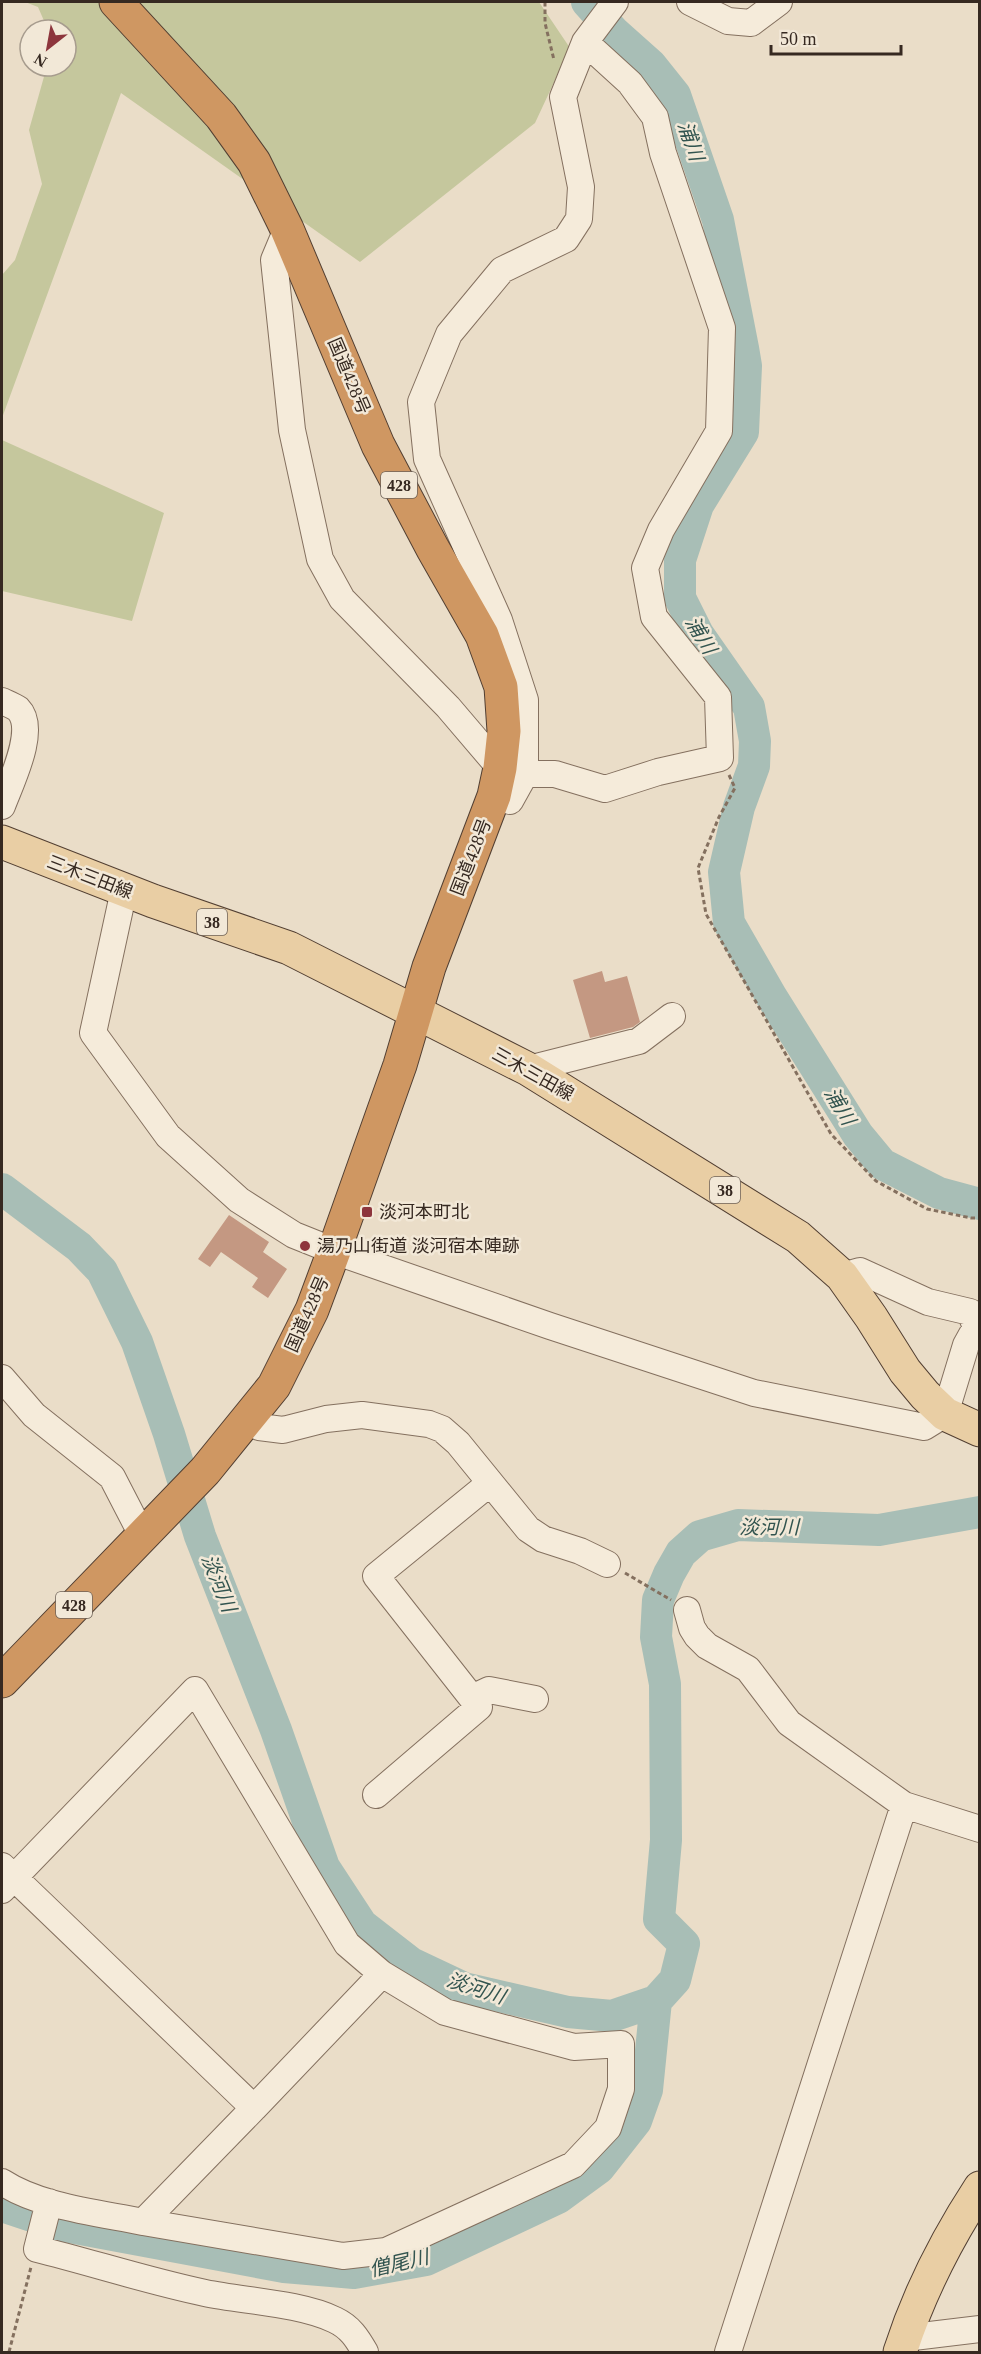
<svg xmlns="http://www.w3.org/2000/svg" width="981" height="2354" viewBox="0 0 981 2354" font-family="'Times New Roman','Noto Sans JP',serif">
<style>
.green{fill:#c5c79d}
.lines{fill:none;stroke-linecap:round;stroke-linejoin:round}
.river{stroke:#a8beb6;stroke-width:32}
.building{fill:#c49882}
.minor-casing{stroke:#84705f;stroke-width:28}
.major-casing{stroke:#523f32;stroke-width:35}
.highway-casing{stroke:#523f32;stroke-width:35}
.path{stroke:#84705f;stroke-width:3;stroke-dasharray:4.5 3;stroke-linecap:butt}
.minor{stroke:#f5ebda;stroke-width:26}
.major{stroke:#e9cea4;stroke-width:33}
.highway{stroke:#cf9762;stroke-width:33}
.poi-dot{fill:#8d353c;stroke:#f2e8d7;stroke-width:2}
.labels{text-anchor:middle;stroke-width:5;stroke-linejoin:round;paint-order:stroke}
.shield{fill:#f2e8d7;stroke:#6e6258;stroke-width:1.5}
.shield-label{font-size:16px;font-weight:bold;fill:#362921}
.street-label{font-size:18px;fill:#362921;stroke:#f2e8d7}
.poi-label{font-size:18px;fill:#362921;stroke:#f2e8d7;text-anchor:start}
.water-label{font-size:20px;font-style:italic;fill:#32544f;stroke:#f2e8d7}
</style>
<rect width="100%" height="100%" fill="#eaddc8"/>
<path class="green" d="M25 2H539L570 48 535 123 360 262 121 93 2 418V275L15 260 42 184 29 130 47 66H66V30H48L38 7Z
M2 440 164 513 132 621 2 591Z"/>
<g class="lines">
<path class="river" d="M587 2 614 32 651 65 675 95 718 220 743 348 746 366 743 432 698 505 680 560V598L698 634 749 707 755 741 754 766 739 807 724 872 729 923 771 996 858 1135 882 1164 939 1193 980 1204
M2 1189 79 1247 102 1271 137 1342 169 1434 200 1536 276 1730 324 1867 362 1925 411 1963 464 1988 568 2012 612 2016 656 2001 675 1980 684 1944 659 1919 666 1840 665 1684 656 1637 658 1600 669 1574 681 1553 700 1536 738 1525 879 1530 980 1512
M2 2206 59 2225 284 2267 354 2273 426 2260 558 2198 599 2168 636 2121 647 2090 656 2001"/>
</g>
<path class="building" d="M602 971 605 982 627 976 640 1022 633 1027 590 1038 573 980Z
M229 1215 269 1242 263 1252 287 1269 268 1298 252 1287 258 1278 221 1252 210 1267 198 1259Z"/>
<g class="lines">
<g class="minor-casing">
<path id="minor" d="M690 2 728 21 751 23 779 2
M287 229 274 260 292 430 320 559 342 599 448 707 500 768
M2 701C6 703 14 706 18 709 38 729 10 784 2 806
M525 774H555L605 789 658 772 720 758 718 697 654 617 645 568 661 530 719 431 722 328 663 153 655 117 630 83 585 42
M494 796 510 801 525 774V700L499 620 427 459 421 402 449 334 502 270 566 239 579 219 581 187 563 97 585 42 615 2
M124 890 93 1033 168 1136 239 1200 294 1235 334 1251 550 1326 754 1393 924 1427 945 1414 966 1345 976 1327H980
M528 1069 639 1041 672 1016
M842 1276 860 1271 928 1302 970 1312 976 1327
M2 1378 34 1415 112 1477 142 1535
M247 1420 259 1427 283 1430 326 1419 362 1415 429 1424 442 1429 458 1443 528 1529 543 1539 580 1551 607 1564
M687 1610 692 1628 697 1636 707 1646 748 1669 789 1723 904 1805 980 1829
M472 1698 489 1690 535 1699
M376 1795 479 1707 376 1576 490 1483
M2 1890 195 1690 347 1944 382 1974 445 2012 574 2047 621 2044V2089L608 2128 573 2165 386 2251 343 2256 143 2222
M254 2108 382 1974
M2 2182C40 2207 99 2213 143 2222L254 2108 2 1866
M49 2202 37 2249C93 2263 148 2281 205 2293 243 2301 300 2303 335 2320 350 2327 357 2338 365 2352
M905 2338 980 2329
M728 2352 904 1805"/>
</g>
<g class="major-casing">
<path id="major" d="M2 842 153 901 289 948 528 1069 798 1237 842 1276 871 1317 905 1371 925 1395 945 1414 980 1430
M900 2352C919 2293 946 2240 980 2188"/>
</g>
<g class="highway-casing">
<path id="highway" d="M2 1681 205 1471 274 1386 312 1310 334 1251 400 1065 429 967 494 796 500 768 504 731 501 687 482 635 433 549 378 445 287 229 254 162 221 116 116 2"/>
</g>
<path class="path" d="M545 2V23L554 60
M729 775 735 788 719 817 698 868 706 914 831 1134 876 1181 927 1209 971 1218H980
M625 1573 671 1600
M9 2352 31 2267"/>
<use href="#minor" class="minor"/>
<use href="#major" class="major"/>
<use href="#highway" class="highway"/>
</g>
<g class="poi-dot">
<rect x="361" y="1206" width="12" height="12" rx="3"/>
<circle cx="305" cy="1246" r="6"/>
</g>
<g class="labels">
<g class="shield">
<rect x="381" y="472" width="36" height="26" rx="4.5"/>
<rect x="197" y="909" width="30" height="26" rx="4.5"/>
<rect x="710" y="1177" width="30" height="26" rx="4.5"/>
<rect x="56" y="1592" width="36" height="26" rx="4.5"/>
</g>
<g class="shield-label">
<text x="399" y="491">428</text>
<text x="212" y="928">38</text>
<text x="725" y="1196">38</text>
<text x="74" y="1611">428</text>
</g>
<g class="street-label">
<text transform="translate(349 376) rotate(67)" y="6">国道428号</text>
<text transform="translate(471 857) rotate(-69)" y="6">国道428号</text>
<text transform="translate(90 877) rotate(21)" y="6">三木三田線</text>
<text transform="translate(533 1074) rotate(29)" y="6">三木三田線</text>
<text transform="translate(307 1314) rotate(-66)" y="6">国道428号</text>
</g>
<g class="poi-label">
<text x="379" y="1218">淡河本町北</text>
<text x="317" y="1252">湯乃山街道 淡河宿本陣跡</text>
</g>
<g class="water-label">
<text transform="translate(691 141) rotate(71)" y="7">浦川</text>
<text transform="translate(701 635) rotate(59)" y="7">浦川</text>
<text transform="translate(840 1106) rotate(59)" y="7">浦川</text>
<text x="769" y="1534">淡河川</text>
<text transform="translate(219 1583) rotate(68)" y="7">淡河川</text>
<text transform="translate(476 1988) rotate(18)" y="7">淡河川</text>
<text transform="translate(399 2263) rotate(-13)" y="7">僧尾川</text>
</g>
</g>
<rect width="981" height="2354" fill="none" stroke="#362921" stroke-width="6"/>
<g transform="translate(48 48) rotate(211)"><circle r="28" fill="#f2e8d7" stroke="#a79c8e" stroke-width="1.5"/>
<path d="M0-4.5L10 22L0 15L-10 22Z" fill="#8d353c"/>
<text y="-9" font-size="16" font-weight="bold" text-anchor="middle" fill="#362921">N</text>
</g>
<path d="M771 45v9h130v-9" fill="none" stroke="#362921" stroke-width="3"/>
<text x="780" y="45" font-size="18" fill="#362921" stroke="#f2e8d7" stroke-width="4.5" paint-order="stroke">50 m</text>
</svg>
